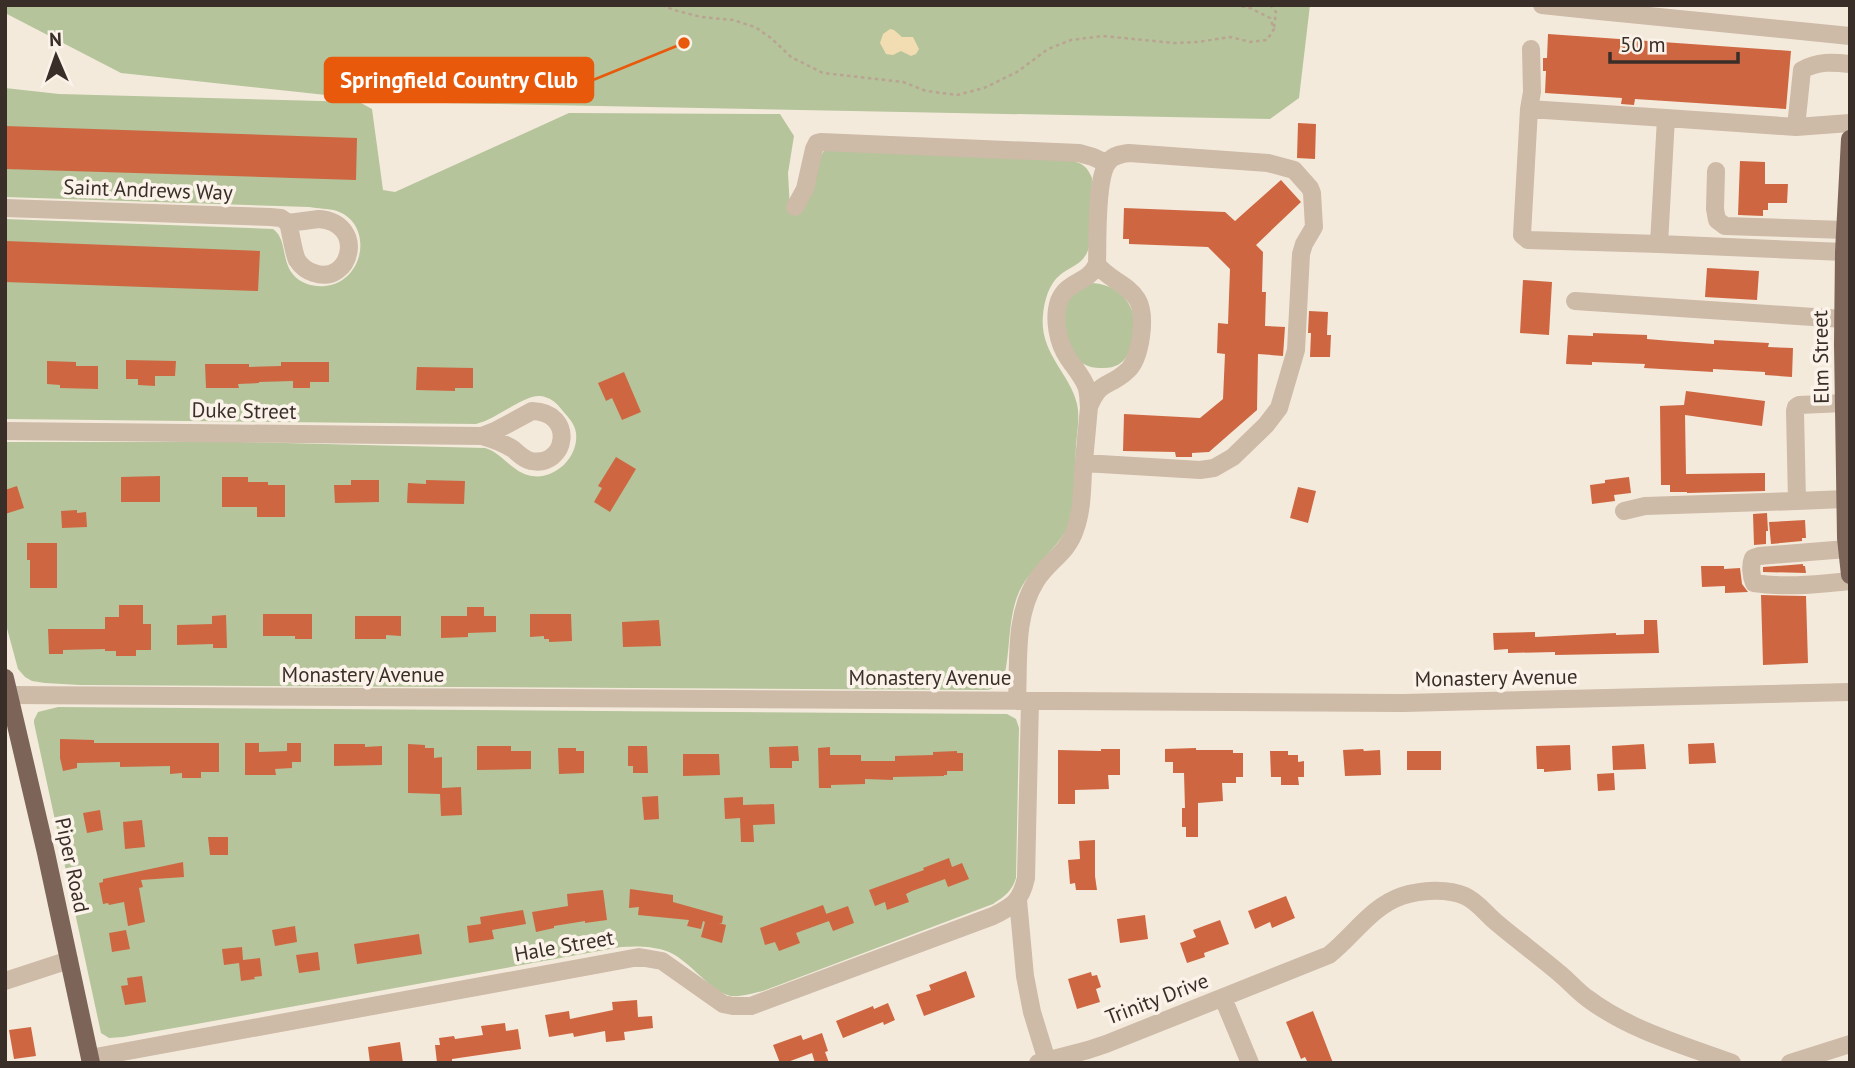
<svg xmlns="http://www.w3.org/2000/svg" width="1855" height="1068" viewBox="0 0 1855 1068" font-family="'PT Sans',sans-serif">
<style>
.green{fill:#b5c49b}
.sand{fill:#f1ddb1}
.building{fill:#ce6741}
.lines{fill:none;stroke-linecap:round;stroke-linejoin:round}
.path{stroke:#b9a491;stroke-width:2.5;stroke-dasharray:3.5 3.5;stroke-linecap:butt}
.minor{stroke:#cdbaa7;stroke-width:18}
.major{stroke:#7c6558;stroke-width:18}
.labels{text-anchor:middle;stroke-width:7;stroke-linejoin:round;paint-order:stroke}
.street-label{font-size:21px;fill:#392e28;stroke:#fbf3e9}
.leader{fill:none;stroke:#e8590c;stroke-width:2.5}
.callout-dot{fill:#e8590c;stroke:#fbf3e9;stroke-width:2.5}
.callout{fill:#e8590c;stroke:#e8590c;stroke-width:2.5}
.callout-label{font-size:23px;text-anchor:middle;font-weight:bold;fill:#fff}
</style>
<rect width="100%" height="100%" fill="#f4eadc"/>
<path class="green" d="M5 5H1310L1299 98 1270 119 391 102 121 73 5 13Z
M5 88 59 94 359 102 372 109 383 190 395 192 569 113 780 114 794 136 788 173 790 210 816 168 823 152 829 148 1070 160C1082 163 1087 166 1092 178L1090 243C1085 268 1069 264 1055 280 1047 290 1044 304 1043 315 1039 353 1070 373 1077 404 1080 417 1077 433 1076 446 1075 471 1074 496 1071 521 1058 551 1029 566 1017 597 1007 625 1011 656 1002 685L988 690 80 685 45 683 32 681 25 677 18 669 5 621V442H240L485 448C503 453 512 473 532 476 555 480 579 457 576 433 575 424 568 417 562 410 557 403 550 397 540 396 523 395 496 420 476 424L5 419V219L273 229C289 240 279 266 299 280 307 285 316 287 325 286 365 282 374 224 337 211 328 208 318 209 309 207L5 197Z
M1090 283C1115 283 1136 301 1134 327 1133 349 1127 369 1102 368 1094 368 1087 367 1081 362 1068 352 1060 318 1066 302 1070 291 1080 287 1090 283Z
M58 707 1007 714 1016 719 1019 728 1016 878C1012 891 1005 896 993 904L763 991C753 993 742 997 731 996 712 993 690 961 669 952 654 946 637 946 621 947L191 1025 123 1037 109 1038 101 1033 34 723V720L38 712Z"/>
<path class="sand" d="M890 29 894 30 902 37H913L919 49 916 54 911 56 901 51 893 55 886 54 880 43 883 34Z"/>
<path class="building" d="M1548 34 1791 51 1786 109 1635 99 1634 105 1621 104 1622 98 1545 93 1546 71H1543V58H1547Z
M1298 123 1316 124 1315 159 1297 158Z
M5 126 357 138 356 180 5 169Z
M1740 161 1765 162V184H1788L1787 203H1768V210H1763V216L1738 215Z
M1281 180 1301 202 1256 245 1263 252 1262 292H1266L1265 326 1285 327 1283 356 1258 354 1257 410 1209 452 1192 453V457H1176L1175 452 1123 451 1124 414 1200 418 1223 399 1225 354 1217 353 1218 323 1228 324 1230 269 1208 247 1129 244V239H1123L1124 208 1225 212 1235 221Z
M6 241 260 251 258 291 5 282Z
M1707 268 1759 271 1757 300 1705 297Z
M1523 280 1552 282 1549 335 1520 333Z
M1309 311 1328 312 1327 335H1331L1330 357H1310L1311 333H1308Z
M1593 333 1647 335V339L1671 341 1714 344V340L1769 343 1768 347 1793 348 1792 377 1765 375V372L1713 369V372L1644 368 1645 364 1592 362V365L1566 364 1568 335 1593 336Z
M126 360 176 361 175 376H155V386L138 385V379H126Z
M47 361 76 362V366H98V389L60 388V385L47 384Z
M281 362H329V382H310V388H293V381L259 382V383L238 384 239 388H206L205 364H249V367L281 366Z
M417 367 473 368V388H455V391L416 390Z
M624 372 641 412 622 420 612 398 606 401 598 383Z
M1686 391 1765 401 1762 426 1685 415 1686 474 1765 473V491L1687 493V492H1670V485H1661L1660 406 1684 405Z
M616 457 636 469 610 512 594 502 602 488 598 486Z
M160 476V502H121V477Z
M222 477H248V482H268V485H285V517H257V507H222Z
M1629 477 1631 493 1614 495 1615 501 1592 504 1590 485 1605 483V480Z
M351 480H379V502L335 503 334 485H351Z
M426 480 465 481 464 504 407 503 408 483 426 484Z
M17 486 24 508 5 514V490Z
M1298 487 1316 491 1308 523 1290 518Z
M77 510V513L86 512 87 527 62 528 61 511Z
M1767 513 1768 531H1766V544L1754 545 1753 514Z
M1805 520 1806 538H1802V541L1771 544 1769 522Z
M27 543H57V588H30V560H27Z
M1803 564V566H1805L1806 573 1763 572V567Z
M1701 566H1724V569L1740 568 1742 584 1748 592 1725 593V586L1702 587Z
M1761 595 1806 596 1808 663 1763 665Z
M119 605H143V624H151V650H136V656H116V651H105V649L63 650V654H49L48 629H105V617H119Z
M467 607H484V616H496V632L468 633V637L441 638V616H467Z
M263 614H312V639H295V636H263Z
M530 614H571L572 641 549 642V639H544V636L530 637Z
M226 615 227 648H213V644L177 645V625L212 624V616Z
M355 616H401V636L386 635V639H355Z
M659 620 661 646 623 647 622 622Z
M1644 620H1657L1659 653 1555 655V652L1508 653V649L1494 650 1493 633 1535 632V637L1616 633V635L1644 634Z
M60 739 94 740V743H219V772H201V778H182V773L170 774V766L120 767V762L77 763V768L63 771 60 758Z
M245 743H259V752L287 751V743H301V762H292V768L275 769 276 775H245Z
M1714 743 1716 763 1689 764 1688 744Z
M334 744H365V747L382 746V765L334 766Z
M408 744 425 745V748H434V758L442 757V788L461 787 462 815 441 816 440 794 408 793Z
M1644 744 1646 769 1613 770 1612 746Z
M1570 745 1571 770 1544 772V769H1537L1536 746Z
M477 746H511V751H531V769L477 770Z
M628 746H647L648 773H633V766H628Z
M798 746 799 761H792V768H770L769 747Z
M830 747V755H861V761H895V756L933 755V752L957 751V753H963V771H947V775H944V776L893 777V780L865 779V784L831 785V788H819L818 748Z
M558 748H576V751H584V773L559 774Z
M1196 748V750H1233V753H1243V777H1236V783H1222L1223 801 1198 803V837H1186V827H1182V808H1185L1184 773H1173V762H1165V749Z
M1101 749H1120V775H1108L1109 789 1075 790V804H1058V750L1101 751Z
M1363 749 1364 751 1380 750 1381 775 1345 776 1343 750Z
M1270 751H1288V755H1298V762L1304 761V777H1298L1299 785H1281V777H1271Z
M1407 751H1441V770H1407Z
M683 754H719L720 775 683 776Z
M1614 773 1615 790 1598 791 1597 774Z
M658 796 659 819 644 820 642 797Z
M743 797V805L774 804 775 824 753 825 754 842H741L740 818 725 819 724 798Z
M100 810 103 830 87 833 83 813Z
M142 820 145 847 125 849 123 822Z
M208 837H228V855H210Z
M1095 840V876L1097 890H1076L1075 883 1070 884 1068 860 1080 859 1079 841Z
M949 858 952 867 962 863 969 879 948 887 945 879 912 891 906 894 909 902 887 910 885 902 875 906 869 890 924 870 923 868Z
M183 862 184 877 141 880 143 887 139 888 145 922 128 926 124 902 109 905 108 903 103 904 99 883 103 882V879Z
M630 889 673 895V902L723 916 722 923H719L726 925 722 943 701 937 705 922 703 921 701 929 687 926 689 920 638 915 639 907 629 908Z
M603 890 607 920 585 923V921L554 926V928L536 932 532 912 568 906 567 894Z
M1286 896 1295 918 1272 928 1270 922 1255 929 1248 911Z
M823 905 829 921 796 933 800 943 779 951 775 942 765 945 760 928Z
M848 906 854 923 833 931 826 914Z
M523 910 526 924 492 930 494 939 469 943 467 926 481 924 480 917Z
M1145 915 1148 939 1120 943 1117 919Z
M1220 920 1229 944 1204 953 1205 957 1187 963 1180 943 1196 937 1193 930Z
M295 926 297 942 275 946 272 930Z
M126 930 130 949 112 952 109 933Z
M419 934 422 954 357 964 354 944Z
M242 947 243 960 260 958 262 976 254 977 255 979 241 981 239 963 224 965 222 949Z
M318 952 320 970 299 973 296 955Z
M966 971 975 997 924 1016 916 995 931 990 929 985Z
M1091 972 1092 976 1097 975 1101 987 1096 989 1100 1002 1077 1009 1068 979Z
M142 976 146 1002 125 1005 121 986 128 985 127 978Z
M637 1000 638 1017 652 1016 653 1028 624 1032 625 1040 606 1042 605 1031 574 1037 573 1033 549 1037 545 1015 569 1011 570 1019 613 1010 612 1002Z
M888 1003 895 1020 884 1025 883 1022 843 1038 836 1021 873 1006 874 1009Z
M1313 1011 1333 1063H1308L1305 1057 1301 1059 1286 1022Z
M505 1023 506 1031 518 1029 521 1049 452 1059V1063H437L435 1045H440L439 1038 454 1036 455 1039 483 1035 481 1026Z
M31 1027 36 1056 14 1059 9 1030Z
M822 1033 828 1051 825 1052 829 1063H815L812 1053 785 1063H780L773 1045 801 1035 803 1040Z
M400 1042 403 1063H370L368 1047Z"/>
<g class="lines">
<path class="path" d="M662 5 674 10 701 17 733 20 755 27 771 38 791 57 823 73 903 82 926 91 957 95 984 88 1017 72 1048 49 1071 40 1103 36 1174 43 1197 42 1231 37 1250 42 1267 40 1274 29 1270 18 1250 8 1236 5
M1270 5 1276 12 1274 27"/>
<path class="minor" d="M1542 5 1599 11
M1600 5 1599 11 1850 36
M1531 49 1532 92 1529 109 1666 118
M1529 109 1522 235 1528 240 1659 244
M1796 127 1802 70C1818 61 1832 62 1850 64
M1716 171 1715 209 1717 220 1725 226 1845 230
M795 207 805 189 814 149 817 143 821 142 1079 153 1093 157 1106 163
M5 208 270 217 281 218 288 223
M319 219C367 223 351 286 314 273 307 271 301 266 297 260 293 251 291 233 288 223Z
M1844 252 1659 244 1666 118 1796 127 1850 123
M1575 301 1843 319
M1844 403 1799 405 1796 407 1795 411 1797 501 1845 499
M532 411C576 412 567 468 531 461 523 459 519 454 513 449 503 443 493 439 482 436L495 431Z
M5 431 482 436
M1084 463 1200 470 1214 468 1233 457 1266 425 1279 408 1296 350 1301 254 1304 244 1314 227 1312 193 1310 188 1294 170 1268 163 1129 153C1121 154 1114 155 1109 161 1095 176 1098 242 1097 264
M1624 511 1645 506 1797 501
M1847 549 1759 556 1753 558C1750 565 1751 576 1754 583 1786 588 1818 584 1850 581
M10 695 1403 703 1850 692
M1017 701C1019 661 1014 616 1036 581 1048 561 1067 554 1075 530 1082 511 1082 491 1083 472 1085 450 1087 429 1089 407 1088 400 1089 393 1086 386 1082 376 1074 367 1068 358 1058 343 1053 319 1059 301 1067 280 1088 284 1097 264 1107 279 1127 283 1137 299 1147 315 1141 359 1127 371 1109 388 1100 379 1089 407
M1018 900 1025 976 1032 1012 1047 1061
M5 981 69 960
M1223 998 1250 1063
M90 1058 639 957 662 961 723 1004 733 1006H751L993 916C1013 906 1021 901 1026 878L1030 701
M1038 1063 1088 1050 1106 1044 1329 955C1353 936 1372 906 1402 896 1421 890 1447 888 1465 896 1477 901 1487 915 1497 923 1517 940 1539 956 1559 973 1569 981 1577 991 1587 998 1629 1030 1683 1045 1732 1063
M1790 1063 1850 1044"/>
<path class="major" d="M1850 139 1844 252 1843 344 1846 538 1850 575
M5 678 46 853 91 1063"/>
</g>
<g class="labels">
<g class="street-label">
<text transform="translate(148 190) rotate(2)" y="7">Saint Andrews Way</text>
<text transform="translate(1821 357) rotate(-91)" y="7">Elm Street</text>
<text transform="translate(244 411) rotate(1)" y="7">Duke Street</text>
<text x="363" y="682">Monastery Avenue</text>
<text x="930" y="685">Monastery Avenue</text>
<text transform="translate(1496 678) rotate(-1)" y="7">Monastery Avenue</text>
<text transform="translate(72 865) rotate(78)" y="7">Piper Road</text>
<text transform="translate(564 946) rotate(-10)" y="7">Hale Street</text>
<text transform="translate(1157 999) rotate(-21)" y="7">Trinity Drive</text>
</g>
</g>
<path class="leader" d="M684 43L593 80"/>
<circle class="callout-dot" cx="684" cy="43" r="7"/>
<rect class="callout" x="325" y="58" width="268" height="44" rx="7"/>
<g class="callout-label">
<text x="459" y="88">Springfield Country Club</text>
</g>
<rect width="1855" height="1068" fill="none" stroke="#392e28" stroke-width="14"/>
<g transform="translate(56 56) rotate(358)" stroke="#fbf3e9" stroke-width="5" paint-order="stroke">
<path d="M0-5L12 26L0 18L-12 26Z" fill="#392e28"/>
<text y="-10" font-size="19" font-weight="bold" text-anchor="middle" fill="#392e28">N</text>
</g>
<path d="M1610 52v10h128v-10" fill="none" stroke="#392e28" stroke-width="3.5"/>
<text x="1620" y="52" font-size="21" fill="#392e28" stroke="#fbf3e9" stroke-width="5" paint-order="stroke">50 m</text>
</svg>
